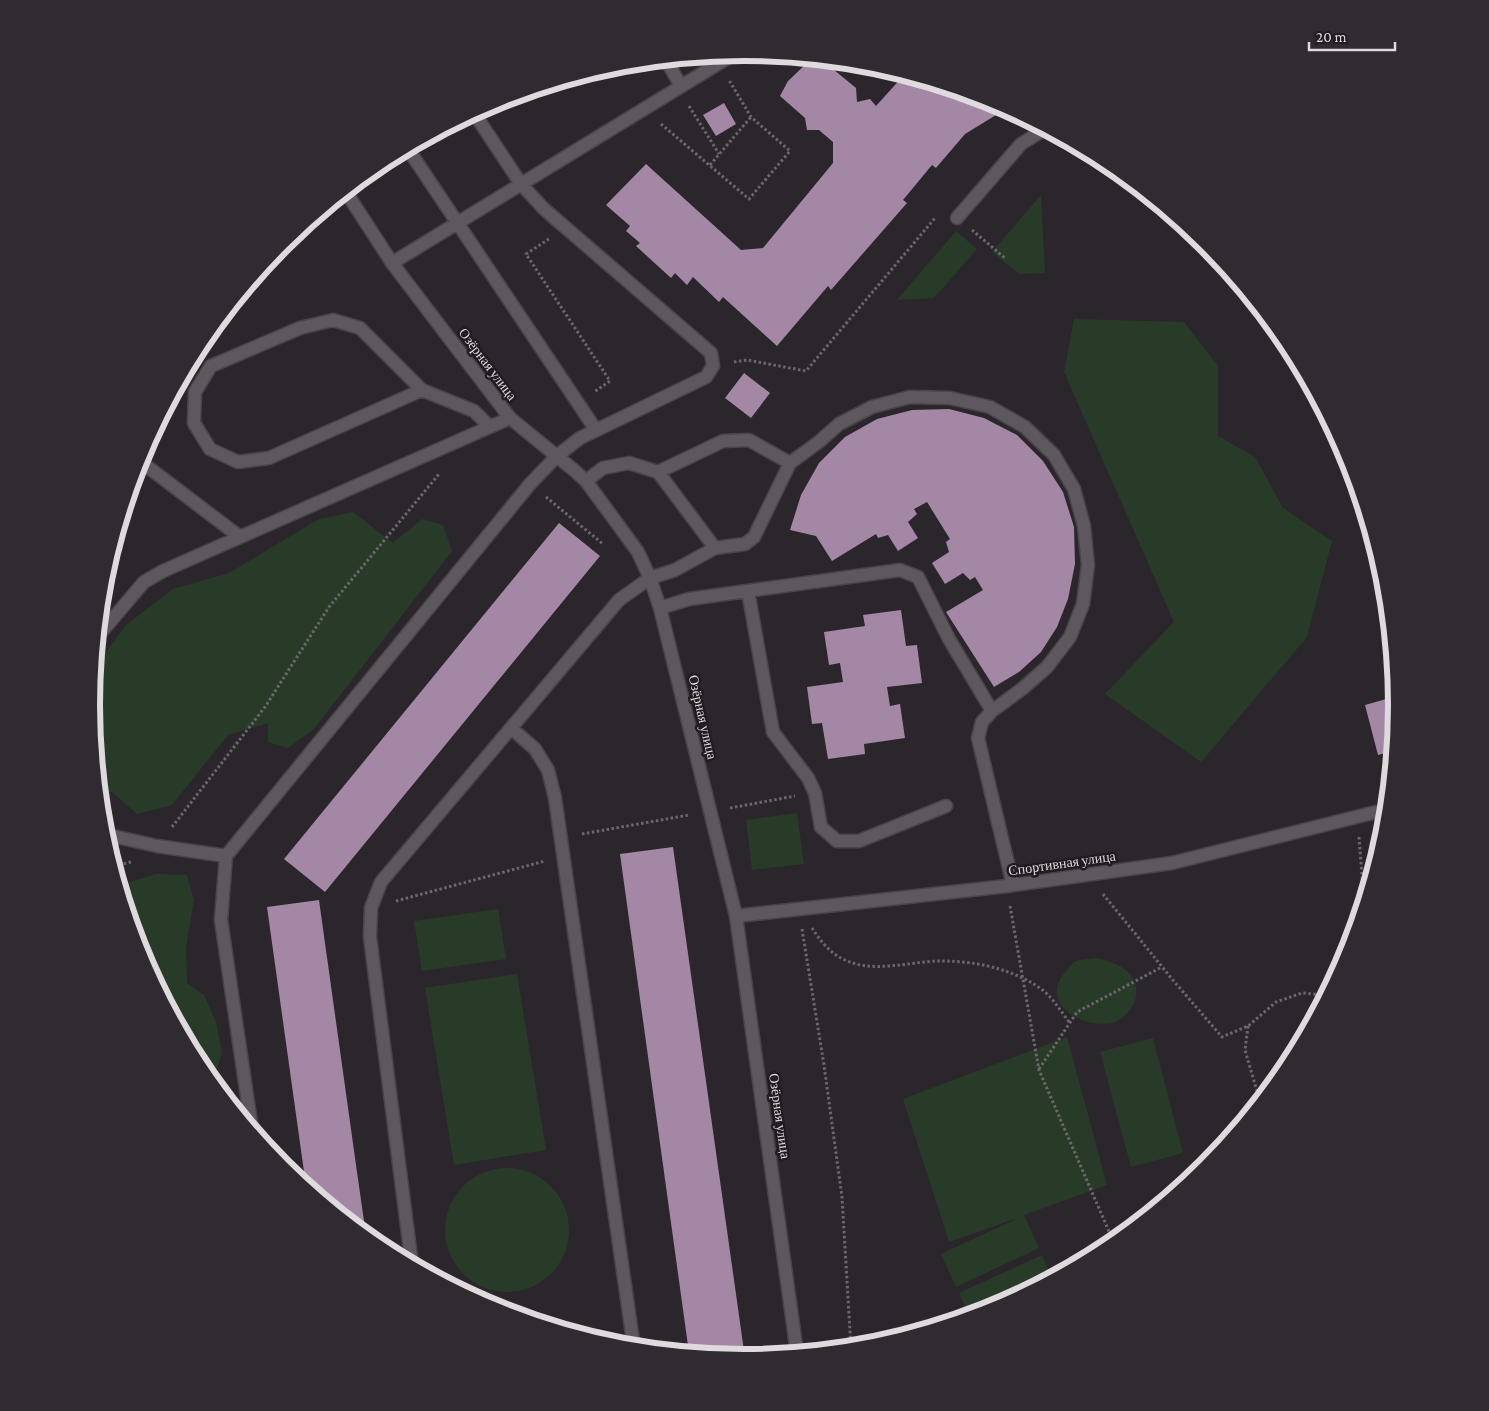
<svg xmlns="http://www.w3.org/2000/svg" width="1489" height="1411" viewBox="0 0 1489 1411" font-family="'Crimson Pro',serif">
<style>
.green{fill:#283b29}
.building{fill:#a487a4}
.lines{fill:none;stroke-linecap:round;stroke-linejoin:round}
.service-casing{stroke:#484448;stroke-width:15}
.minor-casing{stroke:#484448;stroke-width:15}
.path{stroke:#6b676b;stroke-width:3;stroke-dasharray:2.5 2.5;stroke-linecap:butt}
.service{stroke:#5e585e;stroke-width:12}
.minor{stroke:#5e585e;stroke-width:12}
.labels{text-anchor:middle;stroke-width:5;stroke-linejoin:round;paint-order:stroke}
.street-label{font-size:14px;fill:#dedadd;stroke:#211c21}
.rim{fill:none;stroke:#dedadd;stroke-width:6}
</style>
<rect width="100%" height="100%" fill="#2b262b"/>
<path class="green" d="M1041 195 1045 273 1019 274 992 252Z
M956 231 977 249 934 298 897 300Z
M1074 319 1184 322 1218 366V436L1255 457 1283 508 1332 541 1307 637 1201 762 1105 694 1174 622 1064 372Z
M353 512 393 543 422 519 443 525 452 551 314 729 288 748 268 742V723L228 735 172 805 137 814 112 792 100 790 92 705 95 667 126 625 173 589 229 573 319 519Z
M797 813 804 864 752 870 746 820Z
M156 874 187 875 194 900 186 947 187 983 204 995 216 1022 222 1053 214 1079 212 1081 201 1068 141 955 120 885Z
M498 909 506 959 422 971 414 921Z
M1097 958C1117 963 1139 971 1136 996 1135 1003 1131 1011 1125 1015 1121 1018 1117 1022 1112 1023 1081 1029 1037 1002 1067 970 1069 968 1072 963 1074 962 1080 959 1091 959 1097 958Z
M517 974 546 1150 454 1165 425 988Z
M1067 1037 1107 1185 1024 1215 1039 1248 956 1287 941 1254 1020 1217 949 1242 903 1099Z
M1153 1038 1183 1153 1131 1167 1100 1052Z
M445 1230a62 62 0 1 1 124 0a62 62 0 1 1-124 0Z
M1042 1255 1052 1278 994 1309 969 1316 959 1293Z"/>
<path class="building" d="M816 60H822L856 88 857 102 870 99 876 106 904 75 995 102 1001 106V112L965 134 936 168 932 165 903 200 907 203 831 290 828 286 777 346 723 297 719 302 693 277 687 285 675 273 671 278 636 246 640 243 626 231 630 226 606 205 646 164 741 250 763 248 833 163V142L819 130H807L805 118 780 96 788 81 807 63Z
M724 103 736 124 716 136 703 115Z
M744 373 770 393 751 418 725 398Z
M949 409 984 418 1017 435 1043 461 1063 492 1074 527 1075 564 1068 599 1057 627 1041 652 1019 672 994 687 946 612 983 590 975 577 970 580 963 573 945 584 942 579 932 563 949 552 946 542 950 539 927 502 914 509 917 514 908 522 918 538 898 551 888 535 878 538 876 534 832 561 816 536 790 530 801 495 819 463 845 437 877 419 912 410Z
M559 523 600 556 325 892 284 859Z
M901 610 906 646 917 645 922 683 887 687 890 706 900 704 905 738 864 744 865 754 828 759 822 723 812 724 807 687 843 682 840 663 829 665 824 632 865 626 863 615Z
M1397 696V706L1393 751 1378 755 1365 705Z
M673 847 745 1358 689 1353 685 1324 620 854Z
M319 900 356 1165 366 1235 306 1186 267 907Z"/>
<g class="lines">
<g class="service-casing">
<path id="service" d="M666 60 681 86
M475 114 488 106
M408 149 596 430
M957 218 1021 144 1045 129
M392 263 734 54
M422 390 269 458 238 462 210 449 194 423 195 392 211 366 300 328 333 320 360 328 422 390 474 411 490 427
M140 461 240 537
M658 472 715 548
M586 481 603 468 629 463 658 472 723 441 749 440 790 463
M748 591 773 732 808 778 815 793 821 827 837 841H859L946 806
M660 608 689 599 900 570 918 577 949 639 992 711 982 722 978 738 1013 885
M98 636 144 582 163 571 510 418
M511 728 535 749 548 770 555 798 634 1348
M104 834 157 846 226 856
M252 1130 221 920 226 856 530 484 557 456 580 438 706 377 713 366 711 353 544 209 521 184 474 113
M412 1265 370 937 371 908 381 882 619 600 650 578 675 570 715 548 745 544 754 537 790 463 820 441 839 424 872 407 910 397 950 398 990 407 1025 427 1054 455 1074 489 1084 526 1088 565 1083 604 1070 637 1047 667 1022 689 992 711"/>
</g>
<g class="minor-casing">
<path id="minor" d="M346 192 392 263 510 418 575 471 586 481 638 552 650 578 660 608 736 916 797 1353
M736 916 1007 886 1172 863 1376 812H1387"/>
</g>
<path class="path" d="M689 106 719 154
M661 124 749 199 790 151 751 117 729 80
M710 165 751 117
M972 230 1006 259
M549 239 526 254 610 381 594 392
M734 362 747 360 806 371 935 218
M546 497 603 544
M730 808 795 796
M172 827 265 707 329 607 439 474
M582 834 689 815
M1359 837 1364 901
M114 866 131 862
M1103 894 1172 979 1222 1037 1248 1026 1276 1002 1302 993 1326 995
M396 901 545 861
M1010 906 1039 1070 1114 1243
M812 928C819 939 829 952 841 958 871 975 910 961 942 961 976 961 1012 969 1040 988 1052 996 1061 1012 1070 1023
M802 929 824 1065 842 1197 851 1348
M1248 1026 1245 1050 1259 1098 1262 1099
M1039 1069 1077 1012 1162 967
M218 1088H226
M1254 1109 1259 1098"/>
<use href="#service" class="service"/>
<use href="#minor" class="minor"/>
</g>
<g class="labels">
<g class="street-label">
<text transform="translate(488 364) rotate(53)" y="5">Озёрная улица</text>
<text transform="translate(703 717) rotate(77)" y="5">Озёрная улица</text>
<text transform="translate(1062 863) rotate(-8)" y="5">Спортивная улица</text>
<text transform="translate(780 1116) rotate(82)" y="5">Озёрная улица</text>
</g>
</g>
<path d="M0 0H1489V1411H0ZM100 705a644 644 0 1 1 1288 0a644 644 0 1 1-1288 0Z" fill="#302b30" fill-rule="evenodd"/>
<path class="rim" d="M100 705a644 644 0 1 1 1288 0a644 644 0 1 1-1288 0Z"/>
<path d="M1309 42v8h86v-8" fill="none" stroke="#dedadd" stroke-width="2.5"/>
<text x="1316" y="42" font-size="15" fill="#dedadd" stroke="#211c21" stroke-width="4" paint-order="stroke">20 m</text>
</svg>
